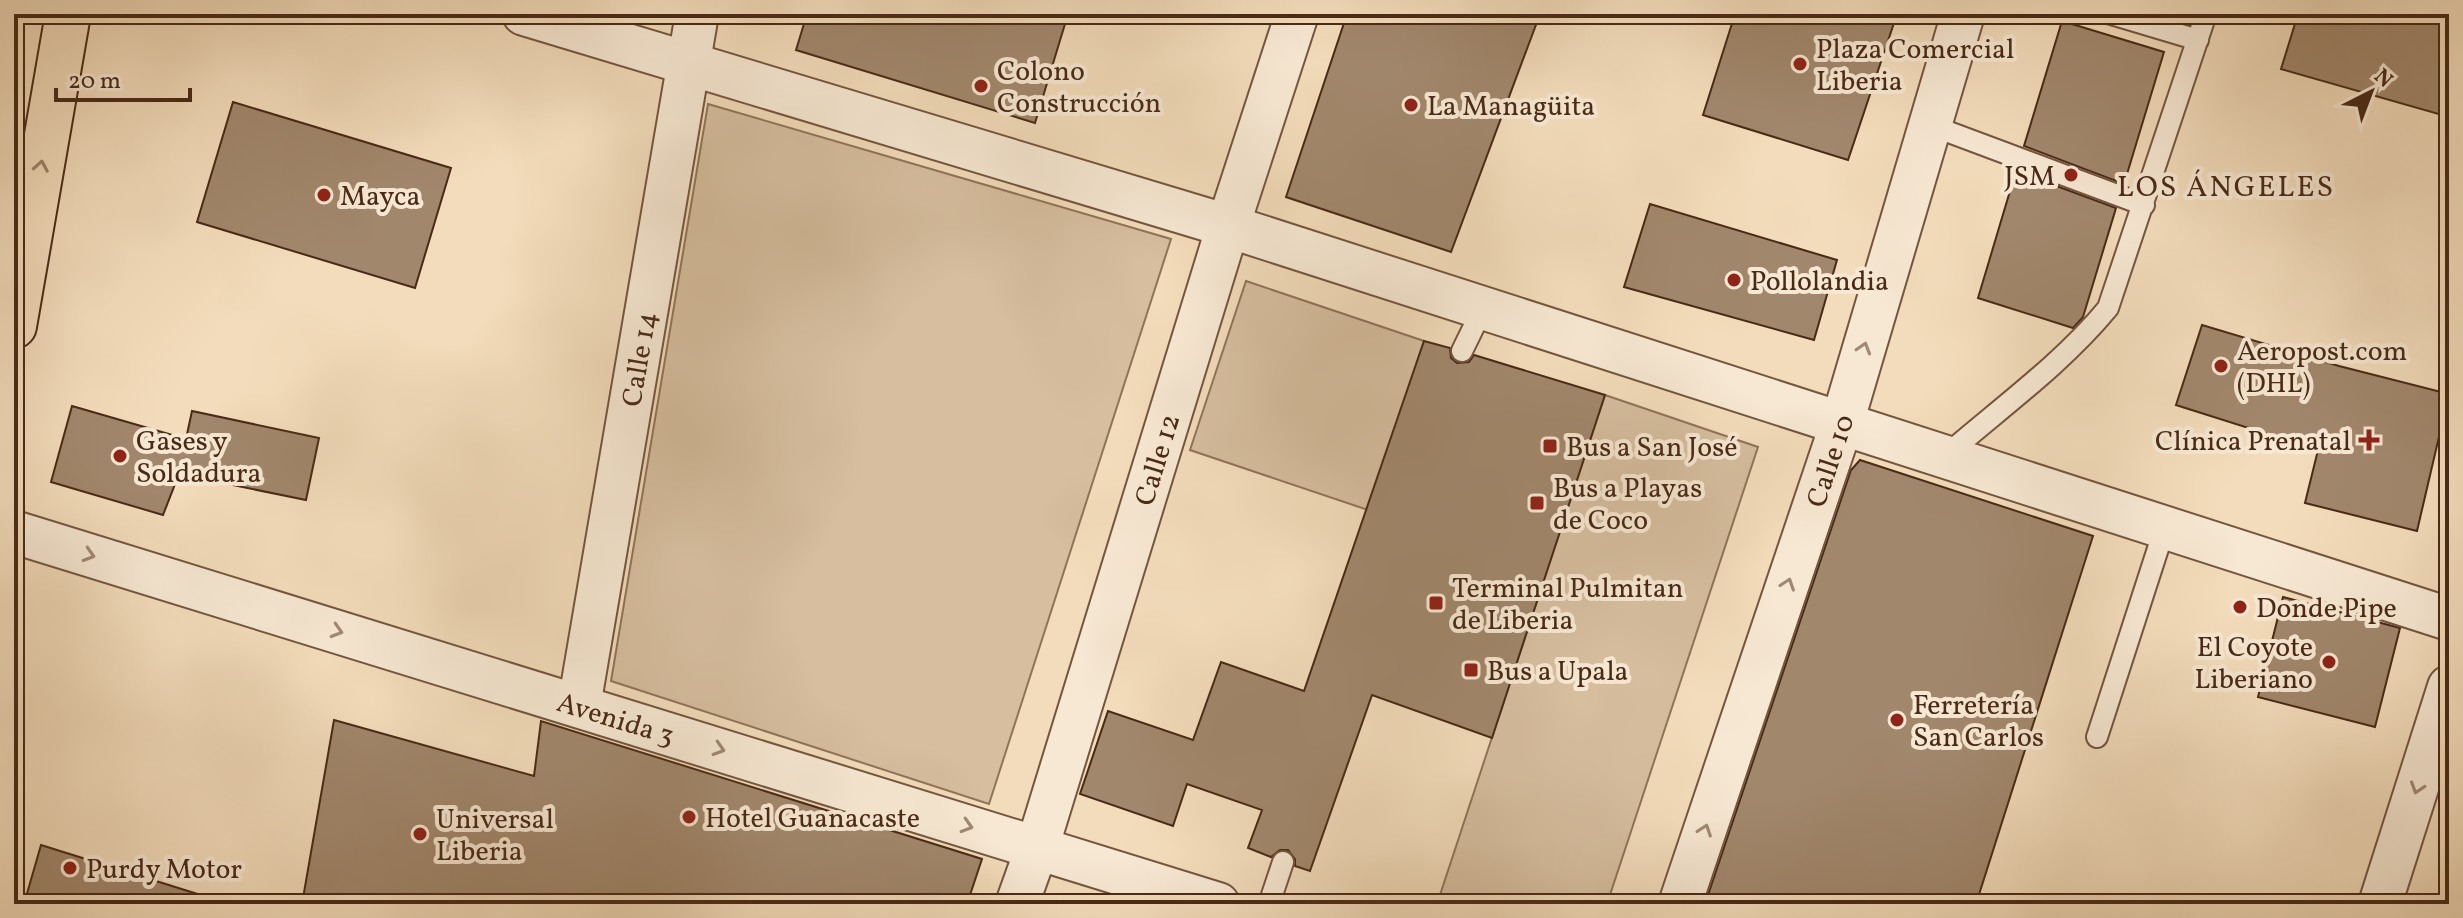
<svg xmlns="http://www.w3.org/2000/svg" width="2463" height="918" viewBox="0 0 2463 918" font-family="Vollkorn,serif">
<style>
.green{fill:#d6be9f;stroke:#90745a;stroke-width:2}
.building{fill:#a1876c;stroke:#492a16;stroke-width:2}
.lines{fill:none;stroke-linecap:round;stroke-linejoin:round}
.lane-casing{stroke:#74563f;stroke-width:24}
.street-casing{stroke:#74563f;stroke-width:46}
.primary-casing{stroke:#492a16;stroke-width:48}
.lane{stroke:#f7e8d3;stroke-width:20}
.street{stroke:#f7e8d3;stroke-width:42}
.primary{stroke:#f3dcbb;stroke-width:44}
.oneway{stroke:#9e8368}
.oneway2{stroke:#a08974}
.poi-dot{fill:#8f2418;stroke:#f7e8d3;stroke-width:3}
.labels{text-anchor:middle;stroke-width:8;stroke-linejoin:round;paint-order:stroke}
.poi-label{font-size:28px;fill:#492a16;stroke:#f7e8d3;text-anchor:start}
.street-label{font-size:28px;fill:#492a16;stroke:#f7e8d3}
.neighbourhood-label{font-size:30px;letter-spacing:2px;fill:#492a16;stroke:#f7e8d3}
</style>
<rect width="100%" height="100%" fill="#f3dcbb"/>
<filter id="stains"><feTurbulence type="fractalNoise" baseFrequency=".0025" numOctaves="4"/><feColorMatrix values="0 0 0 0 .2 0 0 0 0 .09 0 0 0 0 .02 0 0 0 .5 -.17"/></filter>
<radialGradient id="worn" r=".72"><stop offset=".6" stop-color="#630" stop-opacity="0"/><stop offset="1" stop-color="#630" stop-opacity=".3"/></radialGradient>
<path class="green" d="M708 104 1171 239 989 804 611 681Z
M1246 281 1424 341 1368 510 1190 450Z
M1605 395 1758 447 1607 904H1437Z"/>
<path class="building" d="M807 14H1068L1035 123 796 50Z
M1347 14H1540L1451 252 1286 197Z
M1735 14H1897L1848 160 1703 115Z
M2298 14H2449V117L2281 69Z
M2062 21 2164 52 2124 184 2024 146Z
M233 102 451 168 415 288 197 222Z
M2016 171 2116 208 2083 317 2073 328 1978 298Z
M1650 204 1837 260 1814 340 1624 287Z
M2202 325 2339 366 2449 394 2417 531 2305 503 2318 450 2176 405Z
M1424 341 1450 348 1451 358 1457 363 1469 362 1474 355 1605 395 1492 738 1372 695 1310 871 1295 866V859L1288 850H1280L1271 857 1248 848 1262 810 1187 784 1173 826 1080 794 1108 711 1193 740 1221 662 1304 691Z
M72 406 186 439 192 411 319 438 306 500 179 474 163 515 51 482Z
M1860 460 2093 536 1976 904H1705L1851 470Z
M2283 597 2400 628 2375 727 2258 697Z
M334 720 534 776 541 721 982 859 967 904H302Z
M41 845 204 896 203 904H24Z"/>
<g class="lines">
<g class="lane-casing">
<path id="lane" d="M2111 14 2198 40
M1930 125 2144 205
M1462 351 1483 308
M1944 457C1999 409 2062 364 2108 308L2206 14
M2097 737 2165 527
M1269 904 1283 862"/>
</g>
<g class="street-casing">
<g id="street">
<path d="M524 14 1228 226 2449 619"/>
<path id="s1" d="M14 532 1218 904"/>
<path id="s2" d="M579 706 697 14"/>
<path id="s3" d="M1017 904 1037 848 1228 226 1297 14"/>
<path id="s4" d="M1680 904 1842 423 1963 14"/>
<path d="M2380 904 2449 687"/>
</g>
</g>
<g class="primary-casing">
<path id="primary" d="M14 326 68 14"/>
</g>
<use href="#lane" class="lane"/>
<use href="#street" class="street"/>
<use href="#primary" class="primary"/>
</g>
<defs><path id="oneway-chevron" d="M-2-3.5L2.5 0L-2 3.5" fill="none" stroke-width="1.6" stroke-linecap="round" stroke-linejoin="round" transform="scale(2)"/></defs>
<use class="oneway" href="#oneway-chevron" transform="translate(41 166) rotate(-80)"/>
<g class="oneway2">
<use href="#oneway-chevron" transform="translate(1864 348) rotate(-73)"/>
<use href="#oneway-chevron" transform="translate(89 555) rotate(17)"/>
<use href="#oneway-chevron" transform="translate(1788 584) rotate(-71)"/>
<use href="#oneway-chevron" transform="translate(337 631) rotate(17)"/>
<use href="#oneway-chevron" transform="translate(719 749) rotate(17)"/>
<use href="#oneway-chevron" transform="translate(2417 788) rotate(108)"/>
<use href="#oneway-chevron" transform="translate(967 826) rotate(17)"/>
<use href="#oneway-chevron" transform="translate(1705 830) rotate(-71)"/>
</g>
<g class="poi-dot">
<circle cx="1800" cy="64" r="8"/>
<circle cx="981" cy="86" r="8"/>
<circle cx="1411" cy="105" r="8"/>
<circle cx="2071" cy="175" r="8"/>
<circle cx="324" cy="195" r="8"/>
<circle cx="1734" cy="280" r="8"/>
<circle cx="2221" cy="366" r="8"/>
<path d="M2365 428h8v8h8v8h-8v8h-8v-8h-8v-8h8z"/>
<rect x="1542" y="438" width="16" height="16" rx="4"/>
<circle cx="120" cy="456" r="8"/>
<rect x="1529" y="495" width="16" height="16" rx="4"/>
<rect x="1428" y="595" width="16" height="16" rx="4"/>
<circle cx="2240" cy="607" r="8"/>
<circle cx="2329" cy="662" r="8"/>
<rect x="1463" y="662" width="16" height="16" rx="4"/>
<circle cx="1897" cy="720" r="8"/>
<circle cx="689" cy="817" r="8"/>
<circle cx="420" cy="834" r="8"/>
<circle cx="70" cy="868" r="8"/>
</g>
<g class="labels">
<g class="poi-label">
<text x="1816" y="58">Plaza Comercial<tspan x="1816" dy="32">Liberia</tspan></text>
<text x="997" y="80">Colono<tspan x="997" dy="32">Construcción</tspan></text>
<text x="1427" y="115">La Managüita</text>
<text x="2055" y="185" text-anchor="end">JSM</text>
<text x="340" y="205">Mayca</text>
<text x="1750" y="290">Pollolandia</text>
<text x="2237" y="360">Aeropost.com<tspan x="2237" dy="32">(DHL)</tspan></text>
<text x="136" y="450">Gases y<tspan x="136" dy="32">Soldadura</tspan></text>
<text x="2351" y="450" text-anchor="end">Clínica Prenatal</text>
<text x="1566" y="456">Bus a San José</text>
<text x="1553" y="497">Bus a Playas<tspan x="1553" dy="32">de Coco</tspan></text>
<text x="1452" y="597">Terminal Pulmitan<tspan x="1452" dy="32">de Liberia</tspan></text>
<text x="2256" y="617">Donde Pipe</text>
<text x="2313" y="656" text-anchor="end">El Coyote<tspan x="2313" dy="32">Liberiano</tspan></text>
<text x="1487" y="680">Bus a Upala</text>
<text x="1913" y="714">Ferretería<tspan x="1913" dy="32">San Carlos</tspan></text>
<text x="705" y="827">Hotel Guanacaste</text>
<text x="436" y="828">Universal<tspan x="436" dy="32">Liberia</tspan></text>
<text x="86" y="878">Purdy Motor</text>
</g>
<g class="street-label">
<text dy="10" stroke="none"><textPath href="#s2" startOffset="352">Calle 14</textPath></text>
<text dy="10" stroke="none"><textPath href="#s3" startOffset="466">Calle 12</textPath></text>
<text dy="10" stroke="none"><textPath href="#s4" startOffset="468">Calle 10</textPath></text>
<text dy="10" stroke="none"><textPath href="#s1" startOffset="630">Avenida 3</textPath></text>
</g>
<g class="neighbourhood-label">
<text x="2226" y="196">LOS ÁNGELES</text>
</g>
</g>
<rect width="2463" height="918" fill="none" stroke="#f3dcbb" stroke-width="48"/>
<rect x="16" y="16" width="2431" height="886" fill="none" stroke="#492a16" stroke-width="4"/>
<rect x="24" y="24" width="2415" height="870" fill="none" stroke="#492a16" stroke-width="2"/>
<g transform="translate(2371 92) rotate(42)" stroke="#f7e8d3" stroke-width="6" paint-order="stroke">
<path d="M0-6L14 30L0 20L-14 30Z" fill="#492a16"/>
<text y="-12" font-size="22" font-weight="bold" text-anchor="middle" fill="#492a16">N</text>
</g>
<path d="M56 88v12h134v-12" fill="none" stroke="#492a16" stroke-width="4"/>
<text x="68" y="88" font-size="24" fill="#492a16" stroke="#f7e8d3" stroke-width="6" paint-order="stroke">20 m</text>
<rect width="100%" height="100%" filter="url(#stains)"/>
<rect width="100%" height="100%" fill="url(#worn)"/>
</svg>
